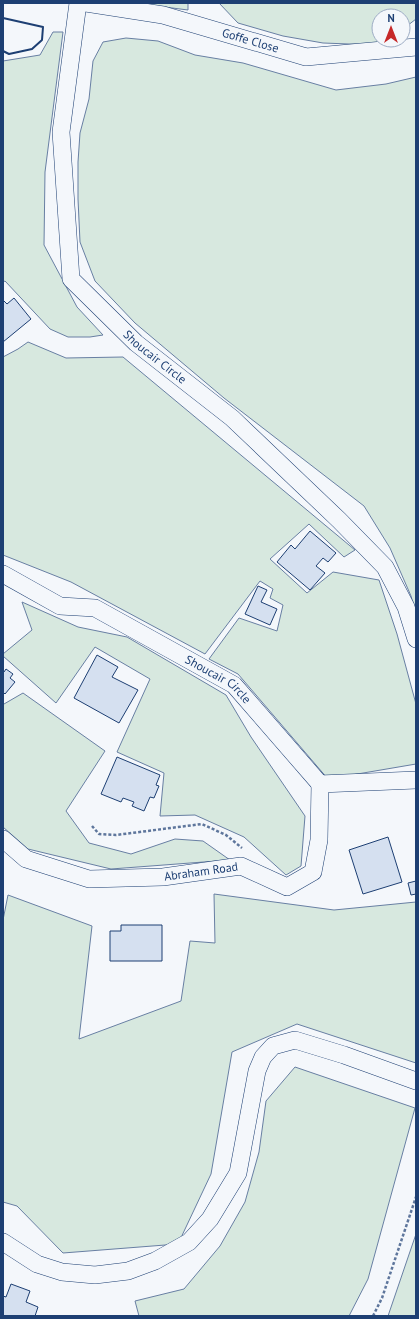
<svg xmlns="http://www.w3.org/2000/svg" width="419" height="1319" viewBox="0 0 419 1319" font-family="'PT Sans',sans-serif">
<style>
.green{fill:#d7e8df;stroke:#687fa3}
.building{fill:#d5e0f0;stroke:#1d3f73}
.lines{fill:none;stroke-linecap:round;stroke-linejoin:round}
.street-casing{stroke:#1d3f73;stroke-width:18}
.path{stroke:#5e769c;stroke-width:2.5;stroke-dasharray:3 2;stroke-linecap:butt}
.street{stroke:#f4f7fb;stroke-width:17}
.wall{stroke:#1d3f73;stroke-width:2}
.labels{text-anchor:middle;stroke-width:3;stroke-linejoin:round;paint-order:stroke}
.street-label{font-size:12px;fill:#1d3f73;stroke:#f4f7fb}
</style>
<rect width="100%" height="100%" fill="#f4f7fb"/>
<path class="green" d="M133 3H188V10Z
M219 3H416V19L403 29V16H379V40H384L376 45 323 43 283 36 238 23Z
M53 32H63L45 172 44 245 77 307 103 335 90 337H68L50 329 5 281 3 282V61L40 55Z
M126 38 158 41 195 55 243 63 336 90 386 84 416 77V614L411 596 390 548 364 506 224 398 135 323 95 281 80 242 78 199V162L80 133 89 99 93 61 103 42Z
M28 342 66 358 123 357 355 550 344 557 309 524 270 559 307 593 333 572 379 580 397 634 416 704V764L328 779 238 674 209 659 239 618 277 631 283 605 270 598 273 589 260 581 205 654 71 582 3 555V357L18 349Z
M22 602 78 627 127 637 226 695 251 737 305 816 301 866 286 875 244 837 195 815 160 816 164 773 117 752 150 679 95 647 56 703 3 656V654L32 630Z
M23 693 105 751 66 811 89 843 131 854 175 839 203 841 230 860 111 869 28 849 3 827V703L4 704Z
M214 894 334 910 416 902V1063L297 1024 232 1052 211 1174 178 1244 63 1253 17 1206 3 1202V920L8 895 92 926 79 1039 181 1001 190 941 215 943Z
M295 1067 415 1108 368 1279 349 1316H139L135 1301 184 1289 220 1246 245 1202 259 1152 266 1101Z
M416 1234V1316H388Z"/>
<path class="building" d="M14 298 31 319 3 342V300L7 304Z
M310 531 336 553 328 562 323 558 316 566 325 573 310 590 277 562 291 545 295 549Z
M258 586 267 590 261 602 277 609 270 625 245 614Z
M97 655 118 667 112 677 138 690 119 723 74 698Z
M6 669 13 674 10 678 15 682 5 694 3 692V672H4Z
M117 757 160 775 156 785 159 786 154 798 150 797 144 811 132 806 134 802 123 798 121 802 101 794Z
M388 837 402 882 363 894 349 850Z
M416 881V894L411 895 408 883Z
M121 925H162V961H110V931H121Z
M11 1284 30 1291 26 1302 38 1307 35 1316H3V1296L6 1297Z"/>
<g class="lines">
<g class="street-casing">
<g id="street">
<path id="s1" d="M78 3 61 132 71 279 136 343 232 418 339 520 385 567 406 607 416 639"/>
<path id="s2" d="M86 3 163 15 306 57 416 47"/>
<path id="s3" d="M3 574 60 606 95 608 234 685 320 784 416 780"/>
<path id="s4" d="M3 839 26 859 89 879 163 877 241 866 287 887 313 872 319 840 320 784"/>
<path d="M3 1242 37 1264 62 1272 95 1275 128 1271 155 1261 189 1242 210 1219 238 1173 257 1071 263 1057 273 1046 295 1040 344 1055 416 1081"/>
</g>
</g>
<path class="path" d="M92 826 99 834 116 835 202 824 226 835 242 848
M373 1316 382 1298 416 1197"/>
<use href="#street" class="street"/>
<path class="wall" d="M3 18 43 27 42 40 32 49 9 54 3 51"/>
</g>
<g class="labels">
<g class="street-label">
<text dy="4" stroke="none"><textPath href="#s2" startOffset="169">Goffe Close</textPath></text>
<text dy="4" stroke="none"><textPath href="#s1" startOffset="392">Shoucair Circle</textPath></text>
<text dy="4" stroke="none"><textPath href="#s3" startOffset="243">Shoucair Circle</textPath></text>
<text dy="4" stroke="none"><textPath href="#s4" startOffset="209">Abraham Road</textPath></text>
</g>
</g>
<rect width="419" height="1319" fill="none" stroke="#1d3f73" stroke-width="8"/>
<g transform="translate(391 28)"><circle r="19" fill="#f4f7fb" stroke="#9eadc5"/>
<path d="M0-3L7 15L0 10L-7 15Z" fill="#c62828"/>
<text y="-6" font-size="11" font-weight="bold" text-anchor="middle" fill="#1d3f73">N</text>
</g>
</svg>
